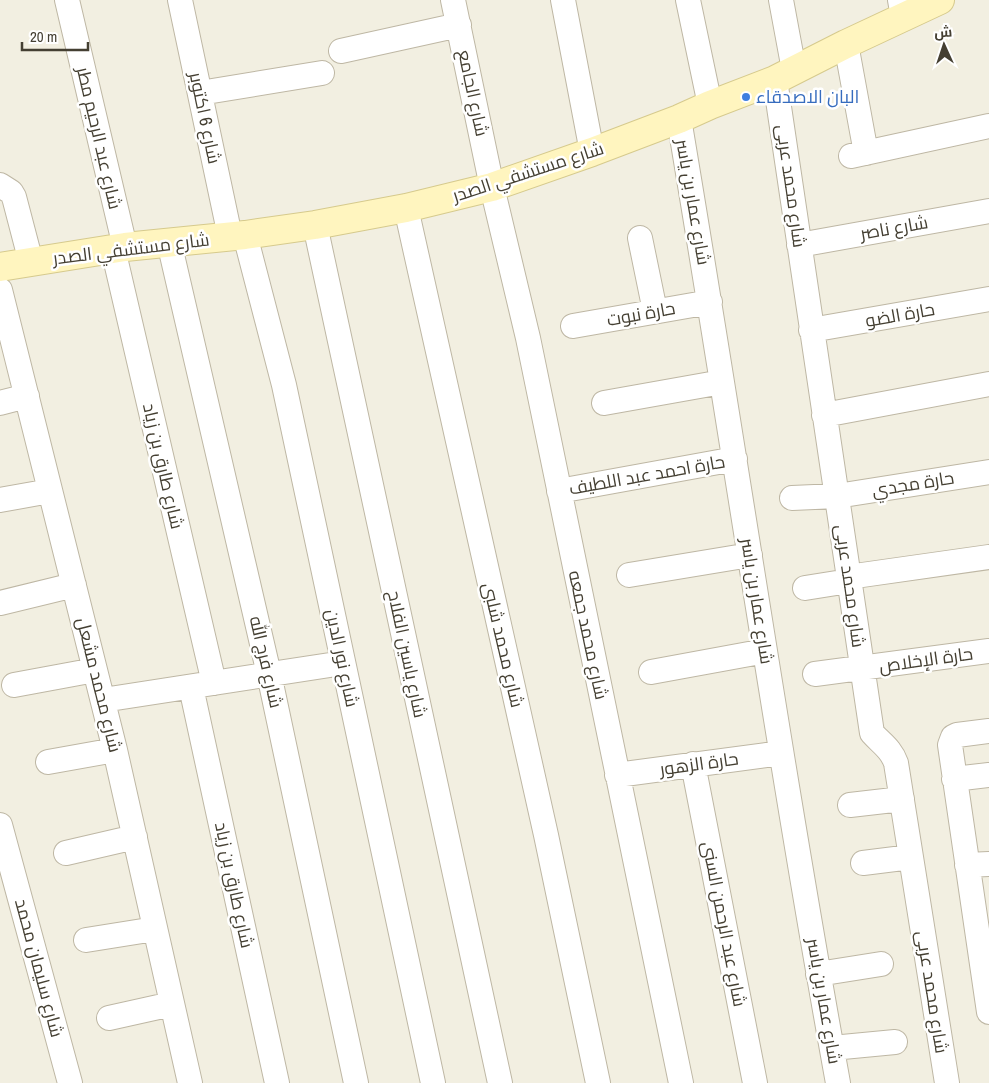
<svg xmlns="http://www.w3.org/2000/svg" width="989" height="1083" viewBox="0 0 989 1083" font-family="'Archivo Narrow',Cairo,sans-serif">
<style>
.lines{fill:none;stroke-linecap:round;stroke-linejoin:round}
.street-casing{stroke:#beb7a4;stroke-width:26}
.secondary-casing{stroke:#d6ca8d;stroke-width:30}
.street{stroke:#fff;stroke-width:24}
.secondary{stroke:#fff5bf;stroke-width:28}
.shop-dot{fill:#3f7fe0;stroke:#fff;stroke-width:2}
.labels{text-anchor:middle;stroke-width:5;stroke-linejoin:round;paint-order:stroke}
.street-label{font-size:18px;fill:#443f32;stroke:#fff}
.shop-label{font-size:18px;fill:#366cbe;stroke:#fff;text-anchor:start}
</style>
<rect width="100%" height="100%" fill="#f2efe1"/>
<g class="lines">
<g class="street-casing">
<path id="street" d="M67 0 125 247
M180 0 230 236
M453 0 492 187 528 338 681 1083
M563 0 592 152
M688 0 710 105
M781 0 794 70
M900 0 903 17
M846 44 866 153
M341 51 459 25
M775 80 872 733C882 744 891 749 896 763L947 1083
M200 93 322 73
M679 119C733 440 780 763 838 1083
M851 156 989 126
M0 185 11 192 14 197 31 262
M406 208 546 835 598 1083
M315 225 500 1083
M245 235 284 385 433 1083
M640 238 655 311
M169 242 269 674 356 1083
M799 245 989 211
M113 249 214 683
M0 290 115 750 190 1083
M573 326 710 302
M811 330 989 299
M0 403 27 396
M604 403 722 382
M824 415 989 384
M559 491 735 459
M792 498 837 496 989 472
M0 500 50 491
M629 575 750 555
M848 577 989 557
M805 588 849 581
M0 603 74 585
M651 672 765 651
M815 674 989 651
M14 685 95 670
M191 687 277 1083
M103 700 343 663
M989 731 957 735 953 737 950 745 989 1012
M48 762 115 750
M693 764 755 1083
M617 775 781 753
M954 779 989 775
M850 805 902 799
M0 825 70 1083
M66 853 135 837
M863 863 911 857
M967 865 989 864
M86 940 155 929
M818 974 881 964
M109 1018 172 1004
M832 1048 895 1042"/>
</g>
<g class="secondary-casing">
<path id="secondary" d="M0 267 125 247 245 235 315 225 406 208 492 187 592 152 679 119 710 105 775 80 846 44 940 0"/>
</g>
<use href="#street" class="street"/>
<use href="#secondary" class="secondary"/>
</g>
<circle class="shop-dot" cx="746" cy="97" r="5"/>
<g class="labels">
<g class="street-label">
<text transform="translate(473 93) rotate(78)" y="6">شارع الجامع</text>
<text transform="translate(205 118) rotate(78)" y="6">شارع 6 اكتوبر</text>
<text transform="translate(99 138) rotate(77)" y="6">شارع عبد الرحيم مطر</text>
<text transform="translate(528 172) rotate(-18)" y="6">شارع مستشفي الصدر</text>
<text transform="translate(791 186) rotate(82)" y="6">شارع محمد عربى</text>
<text transform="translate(693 202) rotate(80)" y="6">شارع عمار بن ياسر</text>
<text transform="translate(894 228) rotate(-10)" y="6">شارع ناصر</text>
<text transform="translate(131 249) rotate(-7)" y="6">شارع مستشفي الصدر</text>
<text transform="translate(641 314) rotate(-10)" y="6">حارة نبوت</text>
<text transform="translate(900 315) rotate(-10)" y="6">حارة الضو</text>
<text transform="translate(163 466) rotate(77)" y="6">شارع طارق بن زياد</text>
<text transform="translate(647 475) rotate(-10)" y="6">حارة احمد عبد اللطيف</text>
<text transform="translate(913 484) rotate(-9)" y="6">حارة مجدي</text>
<text transform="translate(850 586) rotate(82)" y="6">شارع محمد عربى</text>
<text transform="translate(757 601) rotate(81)" y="6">شارع عمار بن ياسر</text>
<text transform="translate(588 635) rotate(78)" y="6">شارع محمد جمعه</text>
<text transform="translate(503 645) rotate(77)" y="6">شارع محمد شلبى</text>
<text transform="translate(407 654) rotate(78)" y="6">شارع ياسين الفلاح</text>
<text transform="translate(342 658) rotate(78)" y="6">شارع نور الدين</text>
<text transform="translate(926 660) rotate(-8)" y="6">حارة الإخلاص</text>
<text transform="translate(266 662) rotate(77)" y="6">شارع فرج الله</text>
<text transform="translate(99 685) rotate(76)" y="6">شارع محمد مشعل</text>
<text transform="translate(699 764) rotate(-8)" y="6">حارة الزهور</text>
<text transform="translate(234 885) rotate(78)" y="6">شارع طارق بن زياد</text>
<text transform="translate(724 924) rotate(79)" y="6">شارع عبد الرحمن السنى</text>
<text transform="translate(39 968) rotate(75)" y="6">شارع سليمان محمد</text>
<text transform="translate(932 992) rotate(81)" y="6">شارع محمد عربى</text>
<text transform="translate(824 1001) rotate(80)" y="6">شارع عمار بن ياسر</text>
</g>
<g class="shop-label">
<text x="756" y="103">البان الاصدقاء</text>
</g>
</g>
<g transform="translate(944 45) rotate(357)" stroke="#ffffff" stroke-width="4" paint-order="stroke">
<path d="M0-4L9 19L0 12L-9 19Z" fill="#443f32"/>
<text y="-8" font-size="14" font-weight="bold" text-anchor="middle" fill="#443f32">ش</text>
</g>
<path d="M22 42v8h66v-8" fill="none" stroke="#443f32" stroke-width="2.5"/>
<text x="30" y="42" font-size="15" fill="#443f32" stroke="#ffffff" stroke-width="4" paint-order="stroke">20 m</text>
</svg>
